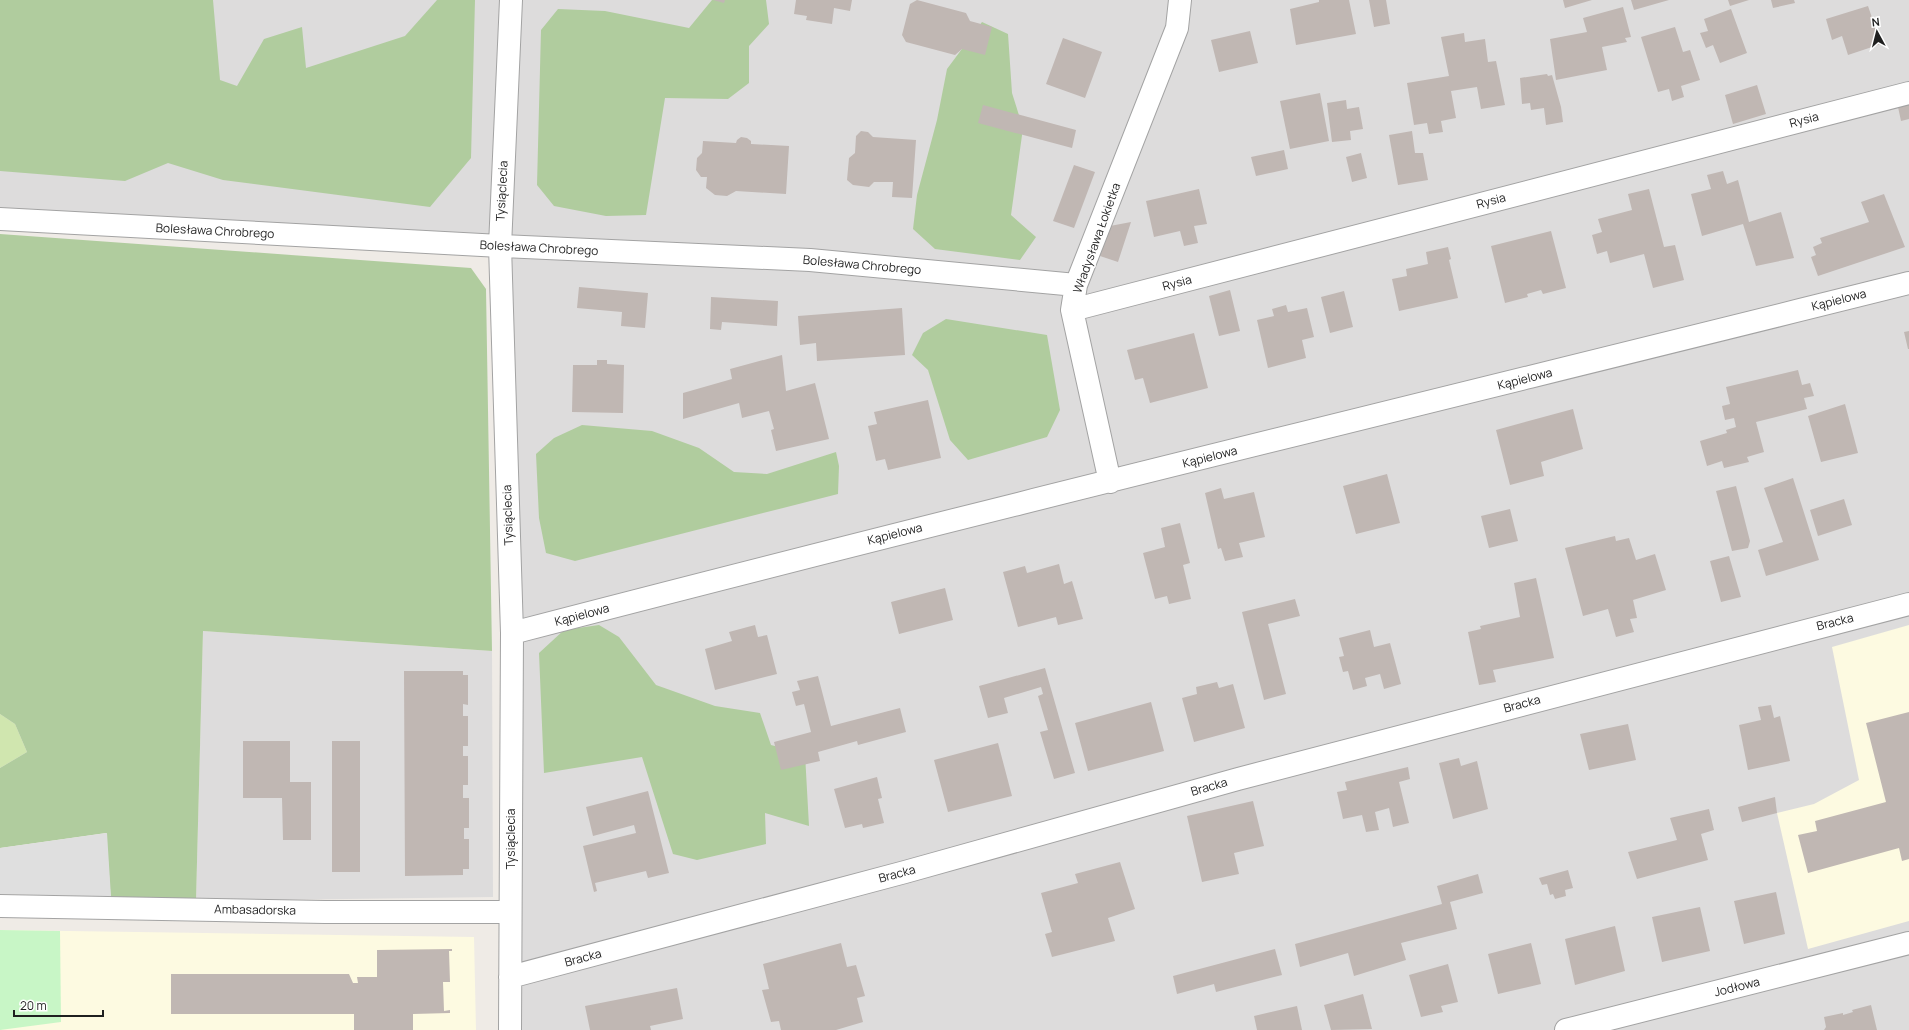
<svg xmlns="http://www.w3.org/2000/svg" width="1909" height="1030" viewBox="0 0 1909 1030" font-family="Manrope,sans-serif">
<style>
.residential{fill:#dddcdc}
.education{fill:#fdfae1}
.grass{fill:#d0e6af}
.forest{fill:#b0cc9e}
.park{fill:#c8f6c6}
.parking{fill:#dfdfdf}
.building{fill:#c0b7b3}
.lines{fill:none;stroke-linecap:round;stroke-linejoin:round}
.street-casing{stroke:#a3a3a3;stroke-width:24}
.street{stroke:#fff;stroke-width:22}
.labels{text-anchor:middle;stroke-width:3;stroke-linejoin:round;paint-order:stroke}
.street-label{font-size:12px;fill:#1f1f1f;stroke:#fff}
</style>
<rect width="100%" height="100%" fill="#efebe6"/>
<path class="residential" d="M0 0H1909V1030H510L500 247 0 219Z
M203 631 492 651 493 897 196 901Z"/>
<path class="education" d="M1909 625V921L1808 949 1777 813 1814 804 1859 780 1832 647Z
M0 930 474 937 476 1030H0Z"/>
<path class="grass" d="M0 714 15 724 27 752 0 768Z"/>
<path class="forest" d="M0 0H213L220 80 237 86 264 39 302 27 306 68 405 36 437 0H475L471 158 430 207 223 180 168 163 125 181 0 171Z
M712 0H766L769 24 749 46V83L728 99 665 98 646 215 606 216 554 206 537 185 541 30 558 9 605 11 689 28Z
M982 22 1008 34 1012 93 1023 128 1011 215 1036 237 1020 260 935 249 913 229 917 195 937 120 947 69Z
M0 234 471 268 486 289 492 651 203 631 196 901 111 902 106 833 0 848V768L27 752 15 724 0 714Z
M946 319 1047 335 1060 410 1047 437 968 460 950 440 928 370 912 355 923 333Z
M582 425 652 431 699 448 734 472 767 474 836 452 839 466 838 494 575 561 546 553 539 518 536 454 554 438Z
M599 625 619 637 656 685 715 706 760 713 771 745 805 754 809 826 765 813 766 844 697 860 673 854 642 757 544 773 539 653 564 630Z"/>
<path class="park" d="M0 930 60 931 61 1022 0 1030Z"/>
<path class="parking" d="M107 833 111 897 0 894V848Z"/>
<path class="building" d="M713 0H725L724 3Z
M796 0H852L850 11 834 8 832 24 806 20 807 16 794 14Z
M917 0 966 13 970 21 992 27 985 55 962 49 955 55 906 42 902 35 910 4Z
M1319 0H1349L1356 34 1296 45 1290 9 1319 2Z
M1369 0H1386L1390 24 1374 27Z
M1563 0H1592L1565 8Z
M1631 0H1669L1634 10Z
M1728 0H1749L1730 6Z
M1771 0H1794L1795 3 1773 8Z
M1868 6 1881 44 1848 55 1842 36 1832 40 1826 19Z
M1623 7 1631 37 1625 38 1627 42 1602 47 1607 70 1556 80 1550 39 1587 32 1583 18Z
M1731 9 1747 53 1720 63 1713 45 1706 48 1700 33 1708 31 1704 19Z
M1675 27 1683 52 1690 50 1700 80 1681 86 1684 97 1672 101 1669 89 1658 92 1641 37Z
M1250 31 1258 63 1219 72 1211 40Z
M1464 33 1465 42 1485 39 1488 62 1496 61 1505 105 1481 109 1477 87 1451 91 1456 118 1441 121 1443 132 1429 134 1427 123 1414 125 1407 83 1449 76 1441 37Z
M1063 38 1102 52 1085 98 1046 84Z
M1547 74 1548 76 1552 75 1561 107 1563 122 1546 125 1544 108 1531 110 1530 103 1522 104 1520 78Z
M1757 85 1766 114 1733 124 1725 95Z
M1320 93 1329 141 1290 149 1280 101Z
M1346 100 1347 109 1359 107 1363 129 1350 131 1351 140 1332 142 1327 103Z
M1909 104V119L1901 121 1898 107Z
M983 105 1076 130 1072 148 978 123Z
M861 131 868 132 873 137 916 140 912 198 892 197 893 182H874L869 187 853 185 847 180 849 158 855 153 856 136Z
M1412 131 1415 153H1423L1428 180 1398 185 1389 135Z
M741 137 747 138 751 141V144L789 146 786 194 736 191 727 196 715 195 706 188 707 177H701L696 170 697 158 702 153 703 141 736 143 737 140Z
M1284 150 1288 169 1256 176 1251 157Z
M1361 153 1367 178 1352 182 1346 157Z
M1074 165 1095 172 1074 228 1053 221Z
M1723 171 1727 184 1738 180 1749 222 1781 212 1794 258 1756 266 1743 224 1702 236 1691 194 1711 189 1707 175Z
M1199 189 1207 224 1194 226 1198 243 1184 246 1180 231 1154 237 1146 201Z
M1649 189 1664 247 1675 245 1684 280 1653 288 1644 254 1610 263 1607 251 1597 254 1592 235 1602 232 1598 219 1632 210 1628 194Z
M1884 194 1905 247 1818 276 1811 257 1816 255 1813 247 1822 243 1820 238 1869 222 1861 202Z
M1131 222 1118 262 1100 256 1110 226Z
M1551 231 1566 288 1543 294 1541 290 1527 294 1528 297 1505 303 1491 246Z
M1448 247 1451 259 1449 260 1458 298 1399 311 1392 279 1407 276 1406 269 1428 264 1426 252Z
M579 287 648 293 645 328 621 326 622 312 577 308Z
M1230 290 1240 331 1219 336 1209 296Z
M1344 291 1353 327 1330 333 1321 297Z
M711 297 778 301 777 326 722 322 721 330 710 329Z
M1286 305 1288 312 1307 308 1314 337 1302 340 1306 358 1268 368 1257 320 1274 316 1272 309Z
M902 308 905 355 817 361 816 343 800 345 798 316Z
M1909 331V349H1908L1904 332Z
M1194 333 1208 388 1150 403 1143 378 1135 380 1127 350Z
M782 355 786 391 815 383 829 439 776 451 771 430 774 429 769 411 742 418 739 403 683 419V393L732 379 730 369Z
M597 360H607V364L624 365 623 413 572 412 573 365H597Z
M1798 370 1802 385 1810 383 1814 396 1804 398 1807 409 1756 422 1764 452 1747 457 1749 462 1724 468 1722 461 1707 466 1700 441 1727 433 1726 430 1736 427 1734 418 1725 420 1722 406 1730 404 1726 387Z
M928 400 941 458 888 470 885 459 876 461 868 426 877 424 874 412Z
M1845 404 1858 453 1821 462 1808 416Z
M1573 409 1583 449 1541 462 1544 476 1510 485 1496 430Z
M1387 474 1400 523 1356 534 1343 486Z
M1793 478 1819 560 1766 576 1758 550 1783 542 1764 488Z
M1736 486 1750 541 1748 548 1732 551 1716 491Z
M1221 488 1224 499 1254 492 1265 537 1239 543 1243 557 1225 561 1221 548 1218 549 1205 493Z
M1844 499 1852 525 1818 536 1810 510Z
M1510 509 1518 541 1489 548 1481 516Z
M1180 523 1190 563 1183 565 1191 599 1169 604 1167 596 1155 599 1143 553 1165 547 1161 528Z
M1615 536 1616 541 1629 538 1636 560 1655 554 1666 590 1633 600 1637 618 1630 619 1634 632 1616 637 1608 609 1583 616 1565 548Z
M1729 556 1741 597 1721 602 1710 561Z
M1059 564 1064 584 1072 581 1083 619 1058 625 1056 617 1018 627 1003 572 1025 566 1027 573Z
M1536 578 1554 658 1493 670 1496 682 1479 685 1468 632 1481 629 1480 626 1520 617 1514 583Z
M945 588 953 620 899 634 891 602Z
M1295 599 1300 616 1268 624 1286 694 1264 700 1242 612Z
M755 625 758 637 767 635 777 674 715 690 705 649 732 641 729 632Z
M1370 630 1374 647 1390 643 1401 684 1384 689 1380 674 1365 678 1367 686 1353 690 1348 671 1343 672 1339 657 1344 656 1339 638Z
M1045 668 1075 773 1054 779 1040 732 1048 730 1038 696 1043 694 1041 687 1004 698 1008 713 988 718 979 686Z
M404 671H463V675H468V705L463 704V716H468V746H463V756H468V785H463V798H469V828H464V839H469V869H463V875L405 876Z
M818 676 831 726 900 708 906 732 858 745 857 741 818 752 820 761 781 770 774 742 811 732 804 704 796 706 792 692 800 690 797 681Z
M1217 682 1219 688 1233 684 1245 728 1194 742 1182 698 1197 694 1196 687Z
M1151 702 1164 751 1088 771 1075 723Z
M1771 705 1774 718 1780 716 1790 761 1748 770 1739 725 1761 720 1758 707Z
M1909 712V859L1902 861 1899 848 1808 873 1798 835 1817 831 1815 821 1886 802 1866 723Z
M1628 724 1636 760 1589 770 1580 734Z
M243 741H290V782H311V840H283L282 798H243Z
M332 741H360V872H332Z
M998 743 1012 796 948 812 934 760Z
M1459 758 1461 766 1477 761 1488 809 1453 819 1439 763Z
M1408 767 1410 779 1399 782 1409 823 1393 827 1389 808 1375 812 1379 830 1366 832 1362 815 1343 819 1337 792 1347 790 1345 782Z
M877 777 882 798 878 799 884 823 863 828 862 824 845 828 834 789Z
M648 791 669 873 648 878 646 871 595 883 597 891 594 892 583 846 636 833 634 825 593 836 586 807Z
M1775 797 1777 813 1742 822 1738 807Z
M1253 801 1264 846 1234 853 1239 874 1202 882 1187 816Z
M1709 809 1714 830 1701 834 1708 860 1637 879 1628 852 1677 840 1670 818Z
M1120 862 1135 909 1108 918 1115 941 1052 957 1045 934 1052 932 1041 893 1078 883 1075 874Z
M1568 870 1573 888 1565 890 1566 896 1555 899 1553 894 1550 895 1547 884 1542 885 1539 878Z
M1478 874 1483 893 1450 902 1457 929 1401 943 1406 960 1354 976 1348 953 1300 967 1295 944 1442 904 1437 886Z
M1776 892 1785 934 1744 944 1734 901Z
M1700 907 1710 951 1662 962 1652 917Z
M1615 926 1625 971 1575 985 1565 939Z
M841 943 847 967 856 965 865 996 857 998 863 1022 836 1030H781L779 1021 771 1022 762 990 769 989 763 964Z
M1531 943 1541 984 1498 994 1488 954Z
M452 949V951H449L450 982H443L444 1011 450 1010V1013L413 1014V1030H354V1014H171V974H349L353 983H358L357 977H377V950Z
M1275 949 1282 975 1216 992 1214 984 1177 994 1173 976Z
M1448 964 1458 1002 1441 1006 1443 1012 1421 1017 1409 975Z
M677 988 683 1019 650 1026 651 1030H590L585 1006Z
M1363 994 1372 1029 1331 1030 1324 1005Z
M1871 1005 1877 1030H1824L1826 1027 1824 1017 1843 1013V1015L1853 1012 1852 1010Z
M1297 1006 1302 1030H1257L1254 1016Z"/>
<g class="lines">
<g class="street-casing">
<path id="street" d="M0 219 500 246 810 260 1076 285
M1072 310 1909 93
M1110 482 1072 310 1076 285 1177 28 1180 0
M512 633C976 512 1443 399 1909 283
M0 906 325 912H510
M510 977 905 872 1238 779 1909 604
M510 1030 512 633 500 246 511 0
M1566 1030 1909 943"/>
</g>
<use href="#street" class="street"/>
</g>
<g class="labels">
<g class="street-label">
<text transform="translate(1804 120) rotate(-15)" y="4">Rysia</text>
<text transform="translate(502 191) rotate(-87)" y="4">Tysiąclecia</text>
<text transform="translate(1491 201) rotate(-15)" y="4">Rysia</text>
<text transform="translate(215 231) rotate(3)" y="4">Bolesława Chrobrego</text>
<text transform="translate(1097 238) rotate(-70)" y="4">Władysława Łokietka</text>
<text transform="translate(539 248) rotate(3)" y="4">Bolesława Chrobrego</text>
<text transform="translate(862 265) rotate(5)" y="4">Bolesława Chrobrego</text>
<text transform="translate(1177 283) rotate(-15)" y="4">Rysia</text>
<text transform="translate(1839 300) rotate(-14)" y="4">Kąpielowa</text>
<text transform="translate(1525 379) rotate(-14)" y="4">Kąpielowa</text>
<text transform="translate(1210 457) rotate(-14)" y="4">Kąpielowa</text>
<text transform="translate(508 515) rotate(-92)" y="4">Tysiąclecia</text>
<text transform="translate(895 534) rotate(-14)" y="4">Kąpielowa</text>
<text transform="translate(582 615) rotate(-15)" y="4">Kąpielowa</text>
<text transform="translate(1835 622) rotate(-14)" y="4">Bracka</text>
<text transform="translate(1522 704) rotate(-15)" y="4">Bracka</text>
<text transform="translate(1209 787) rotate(-16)" y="4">Bracka</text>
<text transform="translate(511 839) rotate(-90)" y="4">Tysiąclecia</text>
<text transform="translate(897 874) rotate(-15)" y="4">Bracka</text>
<text transform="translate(255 910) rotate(1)" y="4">Ambasadorska</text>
<text transform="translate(583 958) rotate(-15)" y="4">Bracka</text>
<text transform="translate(1737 987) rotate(-14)" y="4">Jodłowa</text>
</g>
</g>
<g transform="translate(1877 32) rotate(353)" stroke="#ffffff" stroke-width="3" paint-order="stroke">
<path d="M0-3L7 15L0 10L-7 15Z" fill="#1f1f1f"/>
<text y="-6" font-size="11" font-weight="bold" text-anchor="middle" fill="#1f1f1f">N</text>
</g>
<path d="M14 1010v6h89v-6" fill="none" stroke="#1f1f1f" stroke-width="2"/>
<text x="20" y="1010" font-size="12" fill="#1f1f1f" stroke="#ffffff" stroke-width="3" paint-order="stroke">20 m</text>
</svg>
